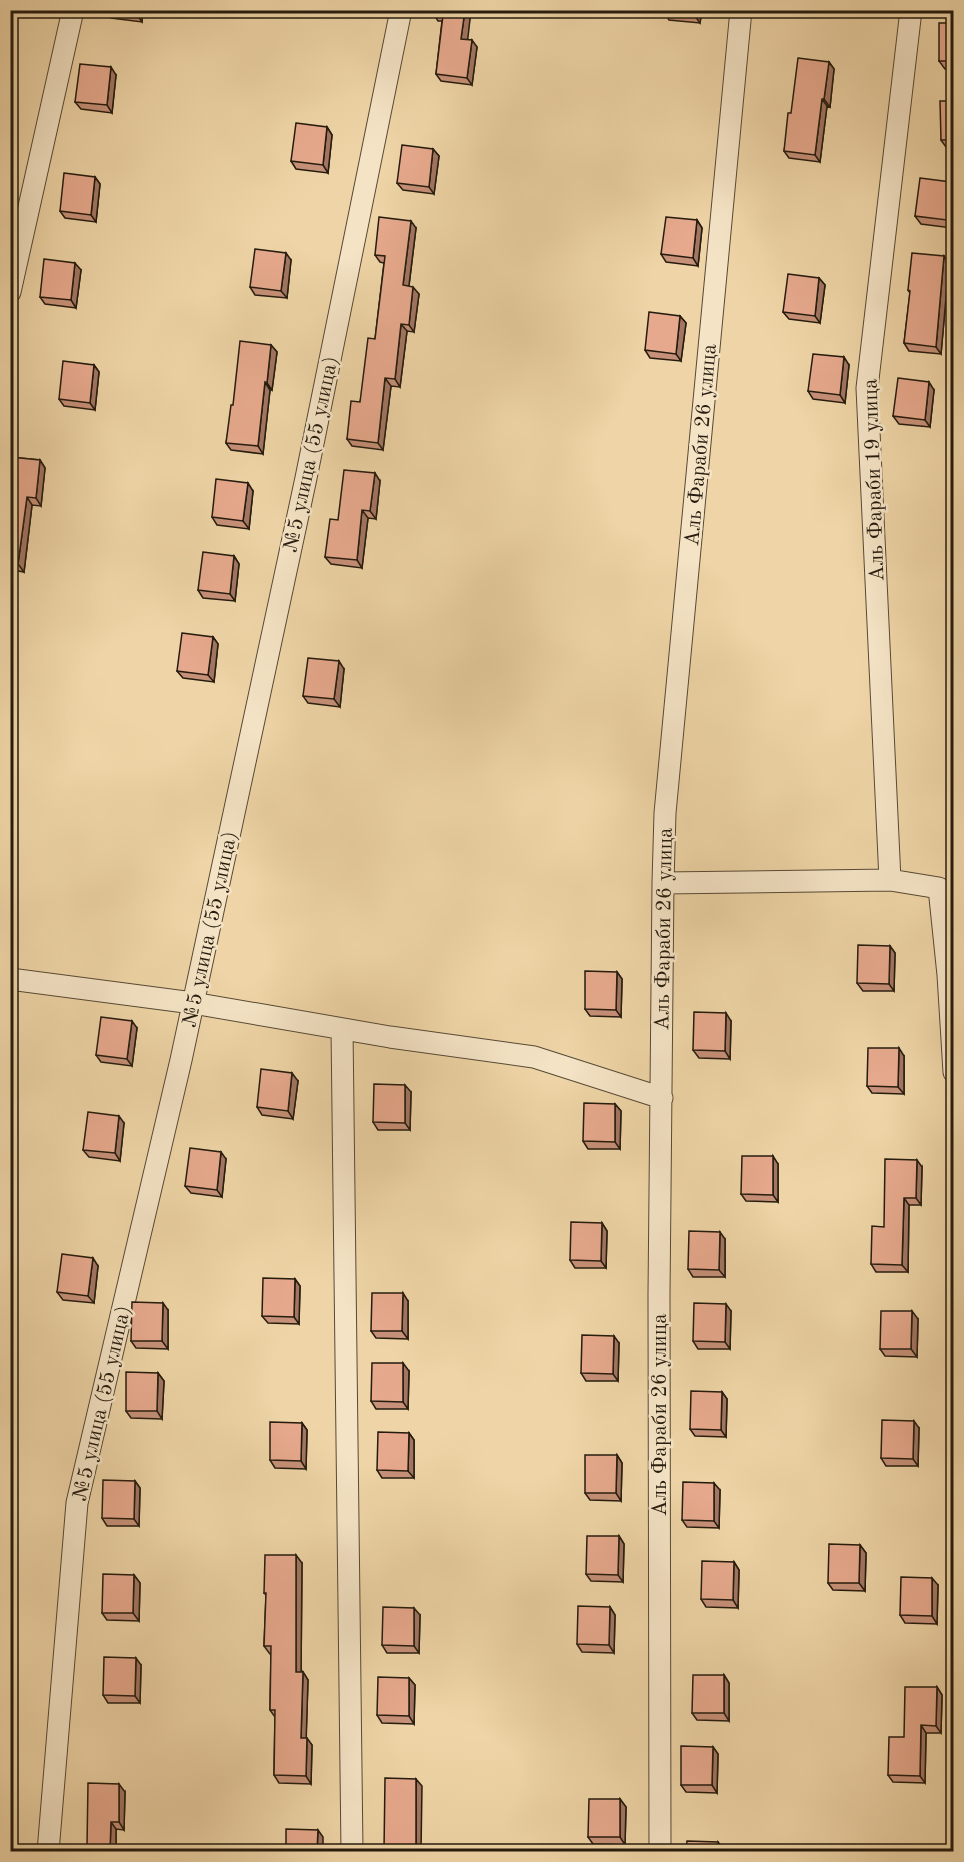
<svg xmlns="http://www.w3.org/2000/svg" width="964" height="1862" viewBox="0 0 964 1862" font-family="'Old Standard TT',serif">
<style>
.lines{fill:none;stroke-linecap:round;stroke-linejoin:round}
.street-casing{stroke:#574934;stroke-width:23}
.street{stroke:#f4e3c5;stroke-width:21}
.wall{fill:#c79179;stroke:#251b0e;stroke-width:1.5}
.shaded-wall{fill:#a27663;stroke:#251b0e;stroke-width:1.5}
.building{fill:#e7a98d;stroke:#251b0e;stroke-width:1.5}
.labels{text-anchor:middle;stroke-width:5;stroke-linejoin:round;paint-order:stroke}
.street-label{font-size:21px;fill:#251b0e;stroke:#f4e3c5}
</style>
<rect width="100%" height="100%" fill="#eed4a6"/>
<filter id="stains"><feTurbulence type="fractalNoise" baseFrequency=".00333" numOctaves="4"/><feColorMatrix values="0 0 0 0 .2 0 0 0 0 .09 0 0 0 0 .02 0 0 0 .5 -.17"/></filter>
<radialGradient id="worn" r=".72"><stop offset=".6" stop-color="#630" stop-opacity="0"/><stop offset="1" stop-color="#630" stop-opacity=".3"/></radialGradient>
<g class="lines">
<g class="street-casing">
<path id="street" d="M10 292 73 10
M890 880 939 888 948 975 954 1072
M663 883 890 880 867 388 911 10
M10 979 193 1003 390 1037 534 1057 662 1098
M342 1029 352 1852
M48 1852 77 1503 181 1060 306 478 401 10
M660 1852 659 1295 663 883 665 813 741 10"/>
</g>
<use href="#street" class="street"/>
</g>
<path class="wall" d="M105 10H143L142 22 111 18Z
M433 10H471L467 39 477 47 472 85 441 81 436 74 442 21H438L433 13Z
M664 10H702L700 23 669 20 664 12Z
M954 23V69H945L939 61Z
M829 62 834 69 830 107 827 106 820 162 789 158 784 151 791 113Z
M116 75 112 113 81 109 75 102Z
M954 101V147H946L941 140Z
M327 127 332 135 328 173 296 169 291 161Z
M433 149 439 156 434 194 403 190 397 183Z
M95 177 100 184 96 222 65 218 60 211Z
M951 182 954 186V214L952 228 921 224 915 216Z
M697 220 702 228 698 266 666 262 661 254Z
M416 228 409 286 419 294 414 332 407 331 400 387 391 386 383 450 352 446 347 439 360 402 375 339 384 263 380 262 375 255Z
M944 256 949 264 941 354 909 351 904 343 910 293 908 290Z
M291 260 287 298 255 295 250 287Z
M81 270 76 308 45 304 40 297Z
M819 278 825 285 820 323 789 319 783 312Z
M680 316 686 323 681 361 650 358 645 350Z
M271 345 277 352 272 390H270L263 454 231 450 226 443 233 405Z
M94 365 99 372 95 410 64 406 59 399Z
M849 365 845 403 813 399 808 391Z
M934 390 930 427 899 424 893 416Z
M10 457 40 460 45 468 41 506 32 505 24 572 13 570 10 593Z
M380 481 376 519 368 518 362 568 331 564 325 557 338 520Z
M253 491 249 529 217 525 212 517Z
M234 556 239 564 235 601 203 598 198 590Z
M213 637 218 644 214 682 183 678 177 671Z
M344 669 340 707 308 703 303 696Z
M890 946 895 953 894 991H863L857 983Z
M617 972 622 979 621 1017 590 1016 585 1009Z
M731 1021 730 1059 699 1058 693 1050Z
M137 1028 132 1066 101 1062 96 1055Z
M904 1056V1094L872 1093 867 1086Z
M298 1081 293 1119 262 1115 257 1107Z
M411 1092 410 1130H378L373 1122Z
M615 1104 621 1111 620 1149H588L583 1141Z
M124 1123 120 1161 89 1157 83 1150Z
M226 1159 222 1197 191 1193 185 1186Z
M778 1164V1202L746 1201 741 1194Z
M922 1167 921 1205H909L908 1272H876L871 1264 884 1227Z
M602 1223 607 1231 606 1268H575L570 1260Z
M725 1239V1277H693L688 1269Z
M98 1266 94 1303 63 1300 57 1292Z
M295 1279 300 1286 299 1324 268 1323 262 1316Z
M408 1301V1339L376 1338 371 1331Z
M168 1310V1349L136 1348 131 1341Z
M731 1311 730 1349H698L693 1341Z
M918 1319 917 1357 885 1356 880 1349Z
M619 1343 618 1381H586L581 1373Z
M409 1371 408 1409H376L371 1401Z
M158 1373 164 1381 162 1419 131 1418 126 1411Z
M722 1392 727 1399 726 1437 695 1436 690 1429Z
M302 1423 307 1430 306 1469 275 1468 270 1460Z
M919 1428 918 1466H886L881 1458Z
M409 1433 414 1440V1478H382L377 1470Z
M617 1455 622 1463 621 1501 590 1500 585 1493Z
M135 1481 140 1488 139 1526H107L102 1518Z
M720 1490 719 1528 687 1527 682 1520Z
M619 1536 624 1544 623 1582 591 1581 586 1574Z
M860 1545 866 1553 865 1591 833 1590 828 1583Z
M734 1562 739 1570 738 1608 706 1607 701 1599Z
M302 1563 301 1672H303L308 1680 306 1738 312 1745 311 1784 279 1783 274 1775 275 1717 270 1710 271 1654H270L264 1646 266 1595 264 1593Z
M134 1575 140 1583 139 1621 107 1620 102 1613Z
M938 1585 937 1624 905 1623 900 1615Z
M610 1607 615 1615 614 1653 582 1652 577 1644Z
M420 1615 419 1653H387L382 1645Z
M141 1665 140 1703H108L103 1695Z
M724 1675 729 1683V1721L697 1720 692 1713Z
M409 1678 415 1685 414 1724 382 1723 377 1715Z
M937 1687 942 1695 941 1733H926L925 1783 893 1782 888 1775Z
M713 1747 718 1754 717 1793 686 1792 681 1785Z
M125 1792 124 1830 116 1829V1851H79L87 1846Z
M620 1799 626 1807 625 1845 593 1844 588 1837Z"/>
<path class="shaded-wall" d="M137 10H143L142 22 137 15Z
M465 10H471L467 46 461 39Z
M696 10H702L700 23 695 16Z
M472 40 477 47 472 85 467 78Z
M829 62 834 69 830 107 824 99Z
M111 67 116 75 112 113 107 105Z
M822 99 827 106 820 162 815 155Z
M327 127 332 135 328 173 323 165Z
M433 149 439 156 434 194 429 187Z
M95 177 100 184 96 222 91 215Z
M951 182 954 186V214L952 228 947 220Z
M697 220 702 228 698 266 693 258Z
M411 221 416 228 408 293 403 285Z
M286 253 291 260 287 298 281 291Z
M944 256 949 264 941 354 936 347Z
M75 263 81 270 76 308 71 300Z
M819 278 825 285 820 323 815 316Z
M413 287 419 294 414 332 409 325Z
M680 316 686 323 681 361 676 354Z
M401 324 407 331 400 387 395 379Z
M271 345 277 352 272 390 267 383Z
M844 357 849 365 845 403 840 395Z
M94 365 99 372 95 410 90 403Z
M385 378 391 386 383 450 378 443Z
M265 382 270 390 263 454 258 446Z
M929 382 934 390 930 427 925 420Z
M40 460 45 468 41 506 36 498Z
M375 473 380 481 376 519 370 511Z
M248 483 253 491 249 529 243 521Z
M27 497 32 505 24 572 18 564Z
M362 510 368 518 362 568 357 560Z
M234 556 239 564 235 601 230 594Z
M10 567 13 570 10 593Z
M213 637 218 644 214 682 208 675Z
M339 661 344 669 340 707 334 699Z
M890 946 895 953 894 991 889 984Z
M617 972 622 979 621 1017 616 1010Z
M726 1013 731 1021 730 1059 725 1051Z
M132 1021 137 1028 132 1066 127 1059Z
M899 1048 904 1056V1094L898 1087Z
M292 1073 298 1081 293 1119 288 1111Z
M405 1085 411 1092 410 1130 405 1123Z
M615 1104 621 1111 620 1149 615 1142Z
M119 1116 124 1123 120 1161 115 1153Z
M221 1152 226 1159 222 1197 217 1190Z
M773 1156 778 1164V1202L773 1195Z
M917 1160 922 1167 921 1205 916 1198Z
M904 1198 909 1205 908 1272 902 1265Z
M602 1223 607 1231 606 1268 601 1261Z
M720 1232 725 1239V1277L719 1270Z
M93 1258 98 1266 94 1303 88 1296Z
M295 1279 300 1286 299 1324 294 1317Z
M403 1293 408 1301V1339L402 1331Z
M163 1303 168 1310V1349L162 1341Z
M726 1304 731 1311 730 1349 725 1342Z
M912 1311 918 1319 917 1357 911 1349Z
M614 1336 619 1343 618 1381 613 1374Z
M403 1363 409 1371 408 1409 403 1402Z
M158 1373 164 1381 162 1419 157 1411Z
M722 1392 727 1399 726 1437 721 1430Z
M914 1421 919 1428 918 1466 913 1459Z
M302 1423 307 1430 306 1469 301 1461Z
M409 1433 414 1440V1478L408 1471Z
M617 1455 622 1463 621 1501 616 1493Z
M135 1481 140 1488 139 1526 134 1519Z
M714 1483 720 1490 719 1528 714 1521Z
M619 1536 624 1544 623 1582 618 1575Z
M860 1545 866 1553 865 1591 859 1583Z
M296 1555 302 1563 301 1679 296 1672Z
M734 1562 739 1570 738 1608 733 1600Z
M134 1575 140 1583 139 1621 133 1613Z
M932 1578 938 1585 937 1624 932 1616Z
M610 1607 615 1615 614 1653 609 1645Z
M414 1608 420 1615 419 1653 414 1646Z
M136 1658 141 1665 140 1703 135 1696Z
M303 1672 308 1680 306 1745 301 1738Z
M724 1675 729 1683V1721L724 1713Z
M409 1678 415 1685 414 1724 409 1716Z
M937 1687 942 1695 941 1733 936 1726Z
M921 1725 926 1733 925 1783 920 1776Z
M307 1738 312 1745 311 1784 306 1776Z
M713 1747 718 1754 717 1793 712 1785Z
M416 1779 422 1786 421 1851H416Z
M119 1784 125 1792 124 1830 119 1822Z
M620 1799 626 1807 625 1845 620 1837Z
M111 1822 116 1829V1851H110Z
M318 1830 323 1837V1851H317Z
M718 1842 724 1849V1851H718Z"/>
<path class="building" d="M105 10H137V15Z
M433 10H465L461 39 472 40 467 78 436 74 443 15 433 13Z
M664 10H696L695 16 664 12Z
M939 23H954V61H939Z
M798 58 829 62 824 99H822L815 155 784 151 788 113H791Z
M80 64 111 67 107 105 75 102Z
M940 101H954V140H941Z
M296 123 327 127 323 165 291 161Z
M402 145 433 149 429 187 397 183Z
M64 173 95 177 91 215 60 211Z
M920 178 951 182 947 220 915 216Z
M379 217 411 221 403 285 413 287 409 325 401 324 395 379 385 378 378 443 347 439 351 401 360 402 368 338 375 339 385 256 375 255Z
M666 217 697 220 693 258 661 254Z
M255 249 286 253 281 291 250 287Z
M912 253 944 256 936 347 904 343 910 291 908 290Z
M44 259 75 263 71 300 40 297Z
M788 274 819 278 815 316 783 312Z
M649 312 680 316 676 354 645 350Z
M240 341 271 345 267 383 265 382 258 446 226 443 231 405H233Z
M813 354 844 357 840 395 808 391Z
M63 361 94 365 90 403 59 399Z
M898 378 929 382 925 420 893 416Z
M10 457 40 460 36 498 27 497 18 564 10 563Z
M344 470 375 473 370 511 362 510 357 560 325 557 330 519 338 520Z
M216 479 248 483 243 521 212 517Z
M203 552 234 556 230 594 198 590Z
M182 633 213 637 208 675 177 671Z
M308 658 339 661 334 699 303 696Z
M858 945 890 946 889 984 857 983Z
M585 971 617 972 616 1010 585 1009Z
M694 1012 726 1013 725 1051 693 1050Z
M101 1017 132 1021 127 1059 96 1055Z
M868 1048H899L898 1087 867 1086Z
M261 1069 292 1073 288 1111 257 1107Z
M374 1084 405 1085V1123L373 1122Z
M584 1103 615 1104V1142L583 1141Z
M88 1112 119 1116 115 1153 83 1150Z
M190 1148 221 1152 217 1190 185 1186Z
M742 1156H773V1195L741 1194Z
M885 1159 917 1160 916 1198H904L902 1265 871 1264 872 1226 884 1227Z
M571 1222 602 1223 601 1261 570 1260Z
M689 1231 720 1232 719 1270 688 1269Z
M62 1254 93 1258 88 1296 57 1292Z
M263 1278 295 1279 294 1317 262 1316Z
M372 1293H403L402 1331H371Z
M132 1302 163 1303 162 1341H131Z
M694 1303 726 1304 725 1342 693 1341Z
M881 1311H912L911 1349H880Z
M582 1335 614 1336 613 1374 581 1373Z
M372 1363H403V1402L371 1401Z
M126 1372 158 1373 157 1411H126Z
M691 1391 722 1392 721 1430 690 1429Z
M882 1420 914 1421 913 1459 881 1458Z
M270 1422 302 1423 301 1461 270 1460Z
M378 1432 409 1433 408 1471 377 1470Z
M585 1455H617L616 1493H585Z
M103 1480 135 1481 134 1519 102 1518Z
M683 1482 714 1483V1521L682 1520Z
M587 1536H619L618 1575 586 1574Z
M829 1544 860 1545 859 1583H828Z
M265 1555H296V1672H303L301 1738H307L306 1776 274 1775 275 1710H270L271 1646H264L266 1593H264Z
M702 1561 734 1562 733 1600 701 1599Z
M103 1574 134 1575 133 1613H102Z
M901 1577 932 1578V1616L900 1615Z
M578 1606 610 1607 609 1645 577 1644Z
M383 1607 414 1608V1646L382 1645Z
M104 1657 136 1658 135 1696 103 1695Z
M693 1675H724V1713H692Z
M378 1677 409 1678V1716L377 1715Z
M905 1687H937L936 1726 921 1725 920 1776 888 1775 889 1737H904Z
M681 1746 713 1747 712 1785H681Z
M385 1778 416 1779V1851H384Z
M88 1783 119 1784V1822H111L110 1851H79V1845L87 1846Z
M589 1799H620V1837H588Z
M286 1829 318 1830 317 1851H286Z
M687 1841 718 1842V1851H686Z"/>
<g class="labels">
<g class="street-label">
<text transform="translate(700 445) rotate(-85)" y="7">Аль Фараби 26 улица</text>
<text transform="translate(310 454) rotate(-78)" y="7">№5 улица (55 улица)</text>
<text transform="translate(873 480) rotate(-92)" y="7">Аль Фараби 19 улица</text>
<text transform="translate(209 929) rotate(-78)" y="7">№5 улица (55 улица)</text>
<text transform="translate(663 929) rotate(-89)" y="7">Аль Фараби 26 улица</text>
<text transform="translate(101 1403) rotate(-77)" y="7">№5 улица (55 улица)</text>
<text transform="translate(659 1415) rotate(-90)" y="7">Аль Фараби 26 улица</text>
</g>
</g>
<rect width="964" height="1862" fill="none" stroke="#eed4a6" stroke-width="36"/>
<rect x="12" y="12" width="940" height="1838" fill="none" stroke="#251b0e" stroke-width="3"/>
<rect x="18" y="18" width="928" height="1826" fill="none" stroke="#251b0e" stroke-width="1.5"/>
<rect width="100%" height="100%" filter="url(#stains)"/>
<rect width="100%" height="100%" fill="url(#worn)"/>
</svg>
